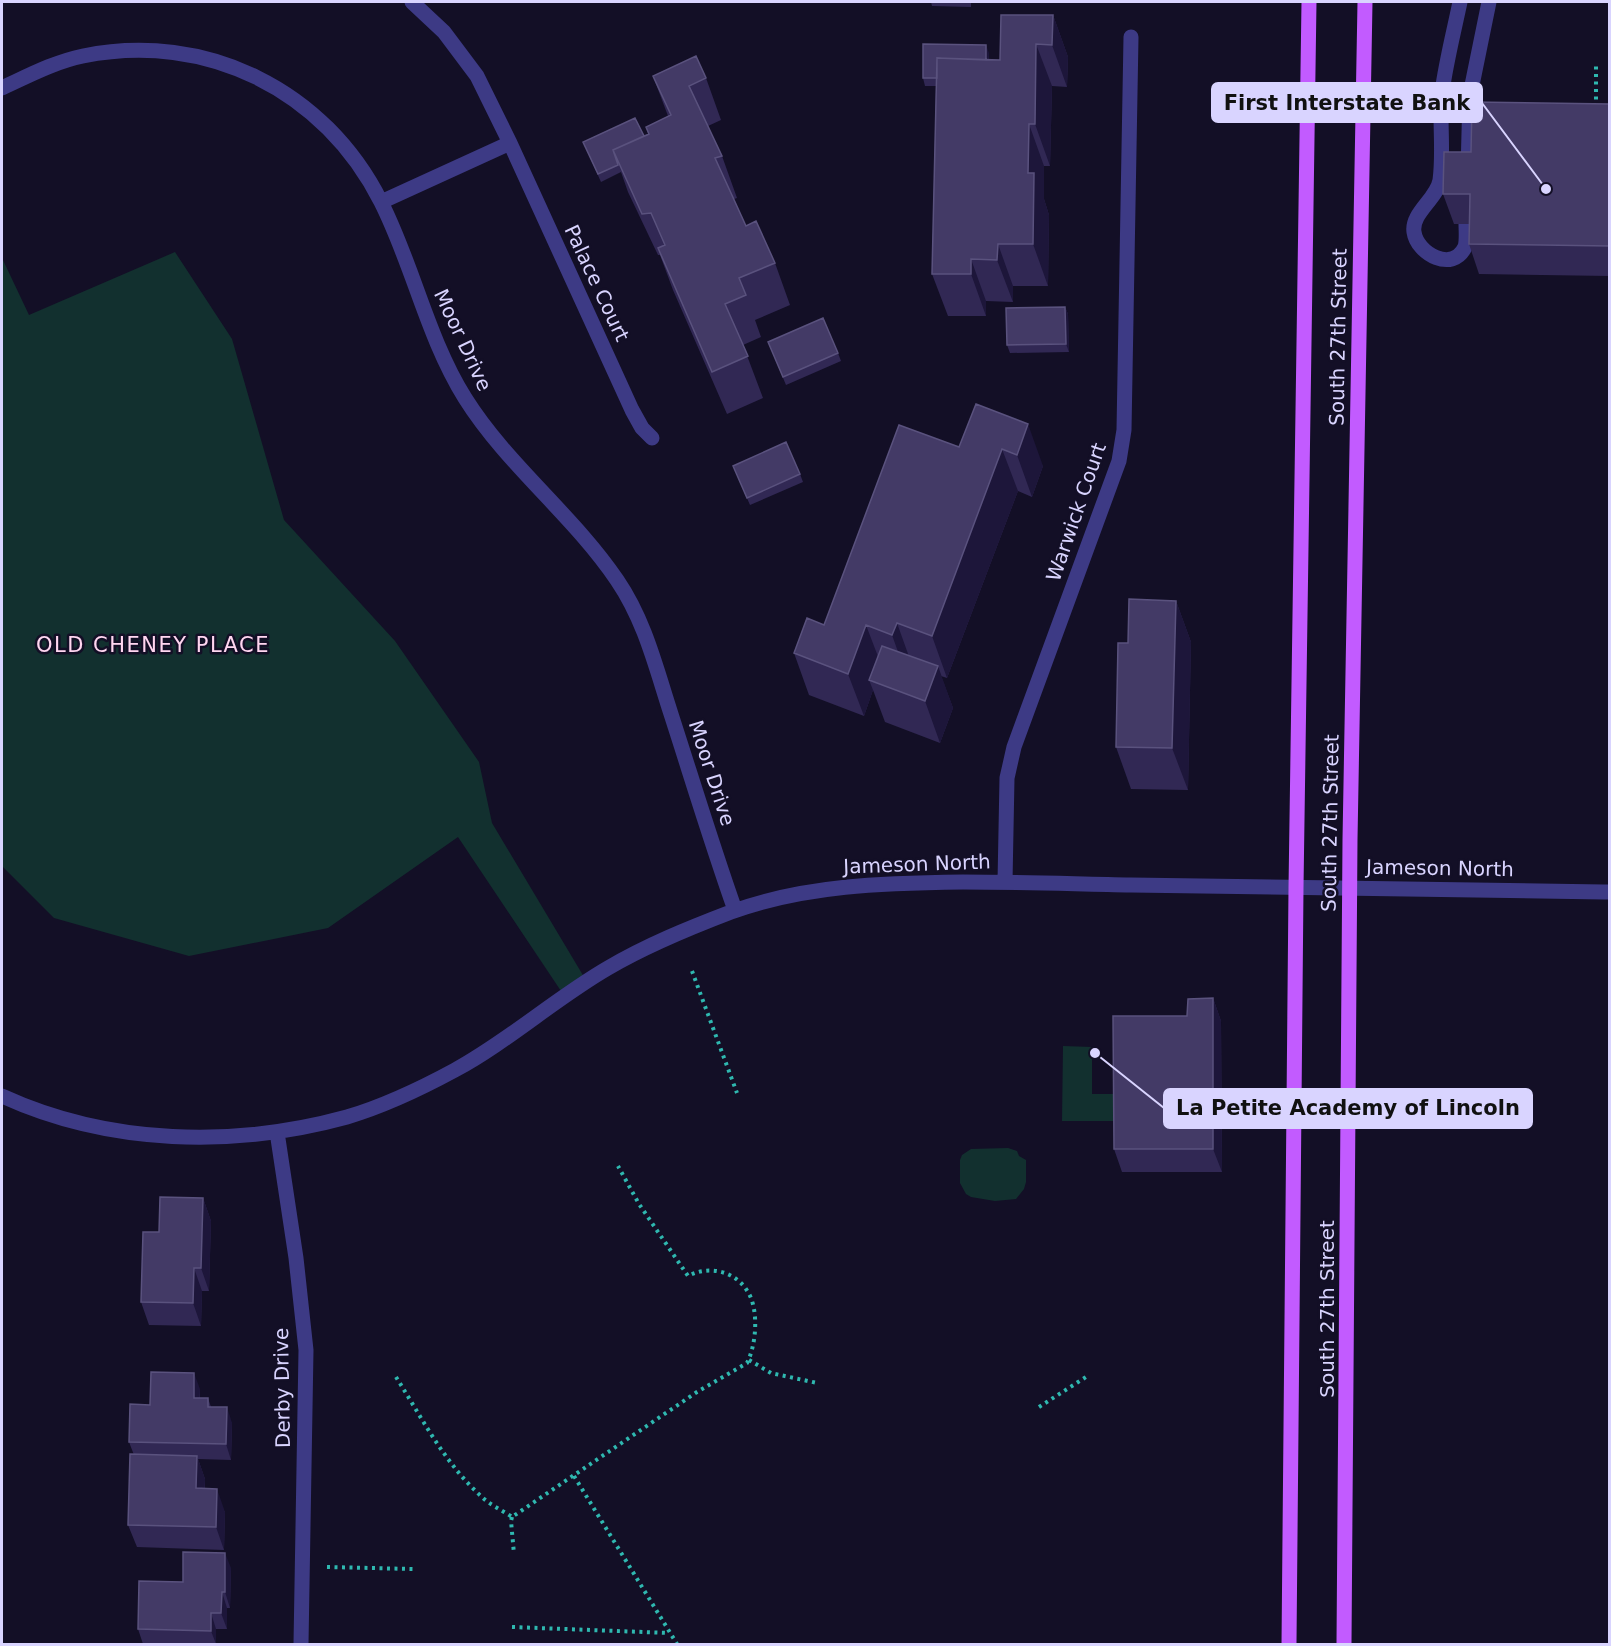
<svg xmlns="http://www.w3.org/2000/svg" width="1611" height="1646" viewBox="0 0 1611 1646" font-family="'DejaVu Sans',sans-serif">
<style>
.green{fill:#12302f}
.lines{fill:none;stroke-linecap:round;stroke-linejoin:round}
.path{stroke:#2fb8b0;stroke-width:4;stroke-dasharray:3 4.5;stroke-linecap:butt}
.minor{stroke:#3d3a85;stroke-width:15}
.major{stroke:#c25bff;stroke-width:15}
.wall{fill:#312854}
.shaded-wall{fill:#1d163a}
.building{fill:#433a66;stroke:#5a527e;stroke-width:1.5}
.labels{text-anchor:middle;stroke-width:5;stroke-linejoin:round;paint-order:stroke}
.street-label{font-size:20px;fill:#d9d4ff;stroke:#130f26}
.neighbourhood-label{font-size:21px;letter-spacing:1.5px;fill:#ffd6f0;stroke:#130f26}
.leader{fill:none;stroke:#d9d4ff;stroke-width:2}
.callout-dot{fill:#d9d4ff;stroke:#130f26;stroke-width:2}
.callout{fill:#d9d4ff;stroke:#d9d4ff;stroke-width:2}
.callout-label{font-size:21px;text-anchor:middle;font-weight:bold;fill:#111}
</style>
<rect width="100%" height="100%" fill="#130f26"/>
<path class="green" d="M175 252 232 339 284 520 395 641 479 762 492 823 587 982 565 997 458 837 328 928 189 956 54 918 2 866V258L29 315Z
M1063 1046 1092 1047V1094H1117V1121H1062Z
M1008 1148 1017 1151 1019 1156 1026 1160V1182L1024 1189 1016 1199 995 1201 971 1197 966 1194 960 1183V1160L962 1155 971 1149Z"/>
<g class="lines">
<path class="path" d="M1596 107V65
M692 971 737 1093
M749 1360 771 1373 817 1383
M396 1377C422 1418 445 1464 482 1497 490 1505 502 1510 512 1517L697 1392 747 1363C756 1345 758 1316 751 1298 740 1272 711 1264 688 1276L639 1204 618 1166
M1039 1407 1086 1377
M574 1476 677 1644
M512 1517 511 1521 514 1554
M327 1567 413 1569
M512 1627 669 1633"/>
<path class="minor" d="M412 2 444 32 477 76 510 143 632 410 642 428 652 438
M1460 2C1454 31 1446 62 1442 92 1439 121 1444 151 1440 180 1437 199 1411 213 1414 232 1417 254 1453 273 1465 247 1467 241 1466 231 1466 224
M2 88C28 76 54 62 83 56 206 31 325 90 381 202 413 265 427 337 465 398 507 465 573 515 617 580 645 621 656 668 671 714 692 779 712 845 735 910
M1468 171 1470 95 1489 2
M381 202 510 143
M1005 882 1007 778 1014 747 1119 461 1124 430 1131 37
M2 1096C109 1145 234 1148 347 1117 384 1106 420 1089 455 1070 507 1042 556 998 608 968 647 945 689 928 731 912 805 885 884 883 963 882 1019 882 1075 884 1131 885 1290 887 1450 890 1610 892
M277 1132 296 1258 306 1350 301 1644"/>
<path class="major" d="M1289 1644 1296 888 1309 2
M1344 1644 1350 840 1365 2"/>
</g>
<path class="wall" d="M931 2H971V7L932 6Z
M1053 15 1068 57 1067 87 1052 86 1050 166H1044V199L1049 215 1048 286H1013V302L986 301V316H948L932 274 936 86H925L923 78 989 53V60H1000Z
M653 76 706 78 721 120 708 126 722 156 737 198 734 199 746 226 775 263 790 305 755 320 761 337 743 345 763 398 727 414 673 290 660 255H658L628 192 621 172 601 182 583 142 644 136 648 134 646 127 668 116Z
M1610 104V276L1479 274 1469 244V224H1454L1443 194 1471 152Z
M1065 307 1068 314 1069 352 1010 353 1007 345Z
M768 342 838 353 841 361 786 385Z
M976 404 1043 466 1032 497 1018 491 947 678 941 676 953 708 940 743 885 722 873 690 864 716 809 695 794 653 824 625 959 447Z
M733 466 800 474 803 482 750 505Z
M1176 601 1191 642 1188 790 1131 789 1116 747Z
M1213 998 1221 1021 1222 1172H1122L1114 1149Z
M203 1198 211 1221 209 1291H202L201 1326 149 1325 141 1302 159 1232Z
M200 1389V1398H208L211 1407 232 1423 231 1460 198 1459 205 1479V1488L225 1512 224 1550 137 1547 128 1525 134 1455 129 1442 150 1405Z
M231 1568 230 1608H227V1629H216V1644H143L138 1629 183 1582Z"/>
<path class="shaded-wall" d="M1053 15 1068 57 1067 87 1052 45Z
M1036 44 1052 86 1050 166 1035 124Z
M986 45 989 53 988 87 985 79Z
M1029 124 1044 166V199L1049 215 1048 286 1033 244 1028 173Z
M998 244 1013 286V302L997 260Z
M971 259 986 301V316L971 274Z
M1065 307 1068 314 1069 352 1066 344Z
M1028 424 1043 466 1032 497 1017 455Z
M1002 449 1018 491 947 678 932 636Z
M1176 601 1191 642 1188 790 1172 748Z
M897 623 912 665 907 677 892 635Z
M866 625 882 667 869 680 873 690 864 716 848 674Z
M938 666 953 708 940 743 925 701Z
M1213 998 1221 1021 1222 1172 1213 1149Z
M203 1198 211 1221 209 1291 201 1268Z
M194 1268 202 1291 201 1326 193 1303Z
M194 1373 200 1389 199 1413 194 1398Z
M227 1407 232 1423 231 1460 226 1444Z
M197 1456 205 1479 204 1511 196 1488Z
M217 1489 225 1512 224 1550 216 1527Z
M225 1553 231 1568 230 1608 225 1592Z
M222 1592 227 1608V1629L221 1613Z
M211 1613 216 1629V1644L211 1631Z"/>
<path class="building" d="M1001 15H1053L1052 45 1036 44 1035 124H1029L1028 173H1034L1033 244H998L997 260 971 259V274H932L937 58 1000 60Z
M923 44 986 45V60L937 58V78H923Z
M696 56 706 78 689 86 722 156 715 158 746 226 756 221 775 263 739 278 746 295 725 304 748 356 712 372 658 248 665 245 651 213 642 214 613 150 649 134 646 127 671 115 653 76Z
M1472 102 1610 104V246L1469 244 1470 194H1443L1444 152H1471Z
M635 118 644 136 613 150 618 165 598 174 583 142Z
M1065 307 1066 344 1007 345 1006 308Z
M823 318 838 353 783 377 768 342Z
M976 404 1028 424 1017 455 1002 449 932 636 897 623 892 635 866 625 848 674 794 653 807 618 824 625 899 425 959 447Z
M786 442 800 474 747 498 733 466Z
M1129 599 1176 601 1172 748 1116 747 1118 643H1128Z
M882 646 938 666 925 701 869 680Z
M1213 998V1149H1114L1113 1016H1187L1188 999Z
M160 1197 203 1198 201 1268H194L193 1303 141 1302 143 1232H159Z
M151 1372 194 1373V1398H208V1407H227L226 1444 129 1442 130 1404 150 1405Z
M130 1454 197 1456 196 1488 217 1489 216 1527 128 1525Z
M183 1552 225 1553V1592H222L221 1613H211V1631L138 1629 139 1581 183 1582Z"/>
<g class="labels">
<g class="street-label">
<text transform="translate(597 283) rotate(65)" y="7">Palace Court</text>
<text transform="translate(1338 337) rotate(-89)" y="7">South 27th Street</text>
<text transform="translate(463 340) rotate(65)" y="7">Moor Drive</text>
<text transform="translate(1076 512) rotate(-71)" y="7">Warwick Court</text>
<text transform="translate(712 773) rotate(72)" y="7">Moor Drive</text>
<text transform="translate(1330 823) rotate(-89)" y="7">South 27th Street</text>
<text transform="translate(917 864) rotate(-2)" y="7">Jameson North</text>
<text transform="translate(1440 868) rotate(1)" y="7">Jameson North</text>
<text transform="translate(1327 1309) rotate(-90)" y="7">South 27th Street</text>
<text transform="translate(282 1388) rotate(-91)" y="7">Derby Drive</text>
</g>
<g class="neighbourhood-label">
<text x="153" y="652">OLD CHENEY PLACE</text>
</g>
</g>
<path class="leader" d="M1546 189L1482 103M1095 1053L1164 1108"/>
<g class="callout-dot">
<circle cx="1546" cy="189" r="6"/>
<circle cx="1095" cy="1053" r="6"/>
</g>
<g class="callout">
<rect x="1212" y="83" width="270" height="39" rx="6"/>
<rect x="1164" y="1089" width="368" height="39" rx="6"/>
</g>
<g class="callout-label">
<text x="1347" y="110">First Interstate Bank</text>
<text x="1348" y="1115">La Petite Academy of Lincoln</text>
</g>
<rect width="1611" height="1646" fill="none" stroke="#d9d4ff" stroke-width="6"/>
</svg>
